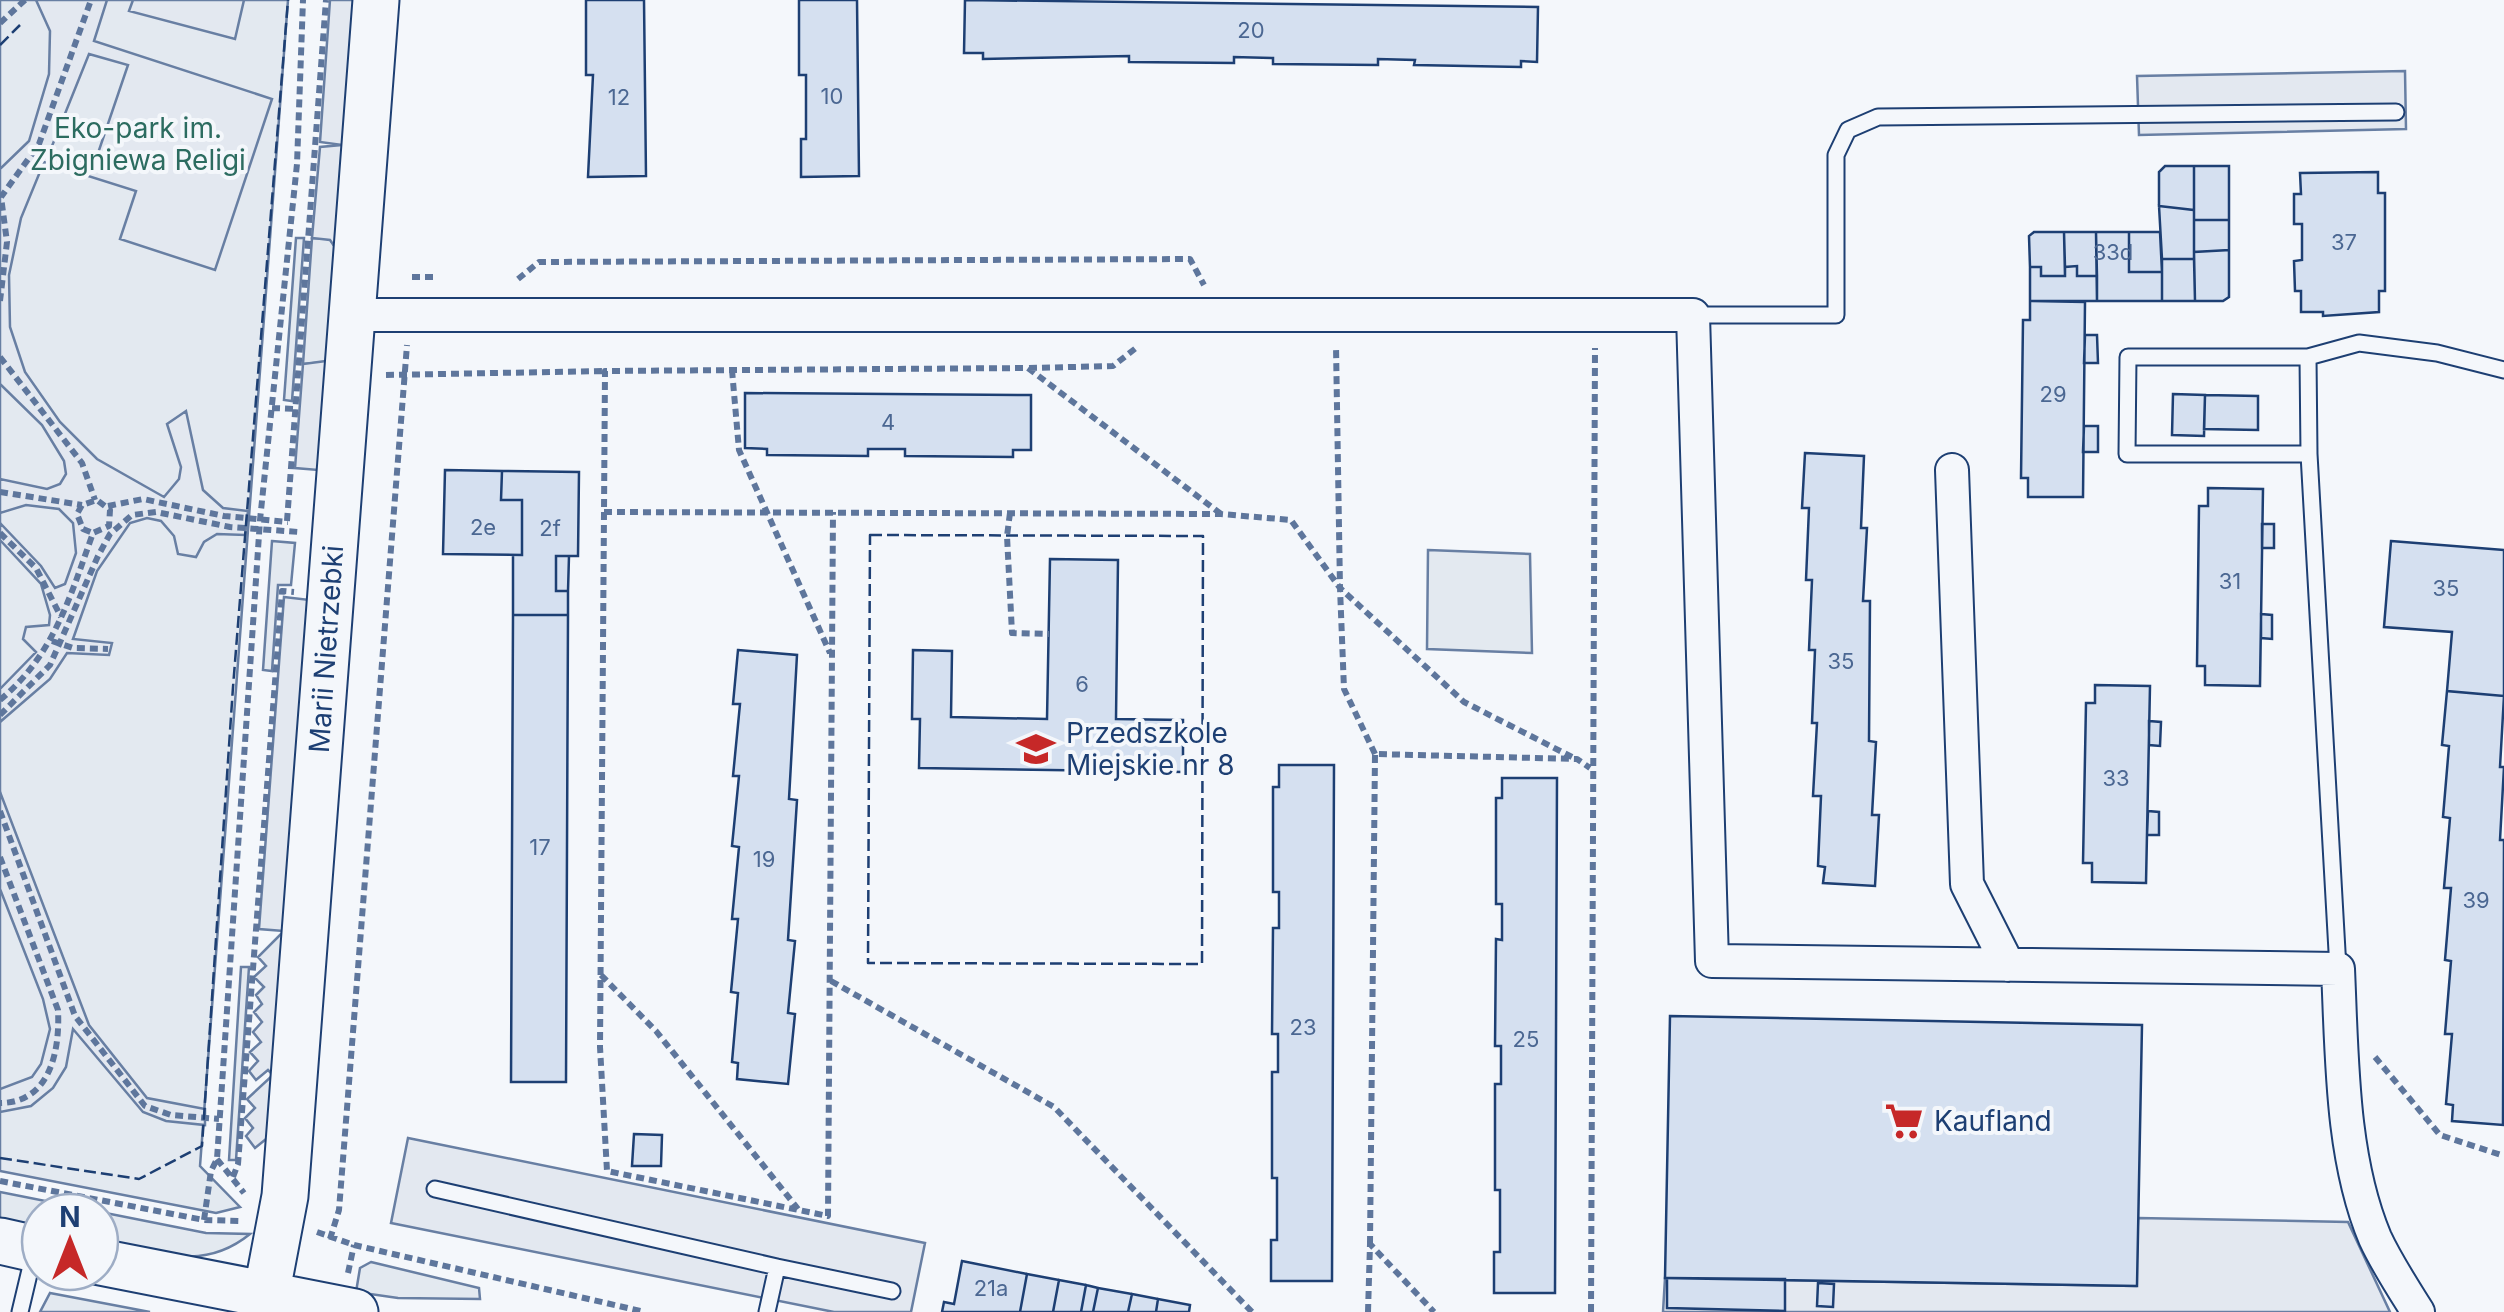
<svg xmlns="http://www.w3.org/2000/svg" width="2504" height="1312" viewBox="0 0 2504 1312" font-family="Inter,sans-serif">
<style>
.green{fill:#e3e9f0;stroke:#687fa3;stroke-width:2.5}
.parking{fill:#e3e8f0;stroke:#687fa3;stroke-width:2.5;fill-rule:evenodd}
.building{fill:#d5e0f0;stroke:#1d3f73;stroke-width:2.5}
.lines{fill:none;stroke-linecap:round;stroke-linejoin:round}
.lane-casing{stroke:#1d3f73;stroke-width:19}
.street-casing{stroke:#1d3f73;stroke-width:36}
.secondary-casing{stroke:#1d3f73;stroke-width:49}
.path{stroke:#5e769c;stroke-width:6;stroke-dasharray:8 5;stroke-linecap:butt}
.lane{stroke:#f4f7fb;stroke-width:15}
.street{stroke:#f4f7fb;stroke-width:32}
.secondary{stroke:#f4f7fb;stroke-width:45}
.fence{stroke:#1d3f73;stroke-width:2.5;stroke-dasharray:12 5;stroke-linecap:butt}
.labels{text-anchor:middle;stroke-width:8;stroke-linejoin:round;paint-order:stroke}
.number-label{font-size:22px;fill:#4b6792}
.park-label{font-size:28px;fill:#2c6c60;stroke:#f4f7fb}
.street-label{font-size:28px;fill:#1d3f73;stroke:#f4f7fb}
.poi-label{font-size:28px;fill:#1d3f73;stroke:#f4f7fb;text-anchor:start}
</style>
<rect width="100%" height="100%" fill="#f4f7fb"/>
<path class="green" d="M0 0H288L200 1166 240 1207 216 1213 0 1171Z
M296 238H304L292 401 284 400Z
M312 238 330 239 337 250 326 362 303 364Z
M272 541 295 543 291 585H278L272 671 263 670Z
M1428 550 1530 554 1532 653 1427 649Z
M241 967H249L236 1160H229Z
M0 1192 206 1233 250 1234C202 1273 156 1252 100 1241V1212H40V1228L0 1220Z
M371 1262 479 1288 480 1299 398 1298 356 1292 360 1268Z
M50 1293 150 1312H40Z"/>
<path class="parking" d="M36 0H107L94 41 272 99 215 270 120 239 136 191 44 162 21 218 9 275 10 327 25 372 60 422 97 459 164 497 179 479 181 467 167 424 186 411 203 490 223 508 248 511 245 535 217 534 204 542 196 557 178 554 174 536 161 521 147 518 130 523 97 571 73 639 112 643 109 655 67 653 50 679 0 722V689L36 652 23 639 26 627 49 625 50 615 41 584 0 540V523L41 566 55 588 65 584 76 553 73 523 59 509 26 505 0 513V479L47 489 60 484 66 474 64 461 42 425 0 384V169L29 141 49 74 50 31ZM89 54 128 65 94 165 50 151Z
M133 0H244L235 39 129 11Z
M330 0H356L337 250 330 240 312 238 320 147 342 145 320 142Z
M2405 71 2406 129 2139 135 2137 76Z
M326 361 318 470 295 468 303 364Z
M284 597 310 600 271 1135 255 1148 246 1136 253 1128 245 1118 255 1108 247 1099 273 1075 268 1070 256 1080 249 1071 258 1061 250 1052 261 1042 253 1032 262 1022 254 1012 262 1004 256 995 264 987 254 977 266 966 258 957 284 931 259 929Z
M0 792 89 1025 147 1098 205 1109V1125L166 1121 143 1112 73 1029 66 1067 53 1088 31 1106 0 1112V1089L32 1077 41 1064 50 1029 43 999 0 889Z
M408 1138 925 1243 911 1312H834L391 1223Z
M2138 1218 2348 1222 2390 1312H1663L1665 1278 2136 1286Z"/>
<path class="building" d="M586 0H644L646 176 588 177 593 75H586Z
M799 0H857L859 176 801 177V139H806V75H799Z
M965 0 1538 7 1537 62 1521 61V67L1414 65 1415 60 1378 59V65L1273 64V58L1234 57V63L1129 62V56L983 59V53H964Z
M2165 166H2194V210L2159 206V172Z
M2194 166H2229V220H2194Z
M2378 172V193H2385V291H2379V312L2323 316V312H2301V291H2295L2294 261 2302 260V224H2294V194H2301L2300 173Z
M2159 206 2194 210V259H2162Z
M2194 220H2229V250L2194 252Z
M2034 232H2064L2065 276H2041V267H2030L2029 236Z
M2064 232H2096L2097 276H2077V266L2065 267Z
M2096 232H2129V272H2162V301H2097Z
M2129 232H2160L2162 272H2129Z
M2229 250V297L2223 301H2195L2194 252Z
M2162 259H2194L2195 301H2162Z
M2077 266V276H2097V301H2030V267H2041V276H2065V267Z
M2030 301 2085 302 2083 497H2028V478H2021L2023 320H2030Z
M2085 335H2097L2098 363H2084Z
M745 393 1031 395V450H1013V457L905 456V449H868V456L767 455V449L745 448Z
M2173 394 2205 395 2204 436 2172 435Z
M2205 395 2258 396V430L2204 429Z
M2084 426H2098V452H2083Z
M1805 453 1864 456 1861 528H1867L1863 601H1870L1869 741 1876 742 1872 815H1879L1875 886 1823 883 1825 867 1818 866 1821 796H1813L1817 723H1812L1815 650H1809L1812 580H1806L1809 508H1802Z
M445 470 502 471 501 500H522V555L443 554Z
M502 471 579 472 578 556H556V591H568V615H513V555H522V500H501Z
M2208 488 2263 489 2260 686 2205 685V666H2197L2199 506H2208Z
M2262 524H2274V548H2262Z
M2391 541 2504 550V696L2447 691 2452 632 2384 627Z
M556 556H569L568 591H556Z
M1050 559 1118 560 1116 719 1183 720V772L919 768 920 719H912L913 650 952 651 951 717 1047 719Z
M2261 614 2272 615V639L2261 638Z
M513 615H568L566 1082H511Z
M738 650 797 655 789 799 797 800 788 940 795 941 788 1013 795 1014 788 1084 737 1079 738 1063 732 1062 738 993 731 992 738 919H732L739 847 732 846 739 776H733L740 704H733Z
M2095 685 2150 686 2146 883 2092 882V863H2083L2086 703H2095Z
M2447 691 2504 696 2500 767H2504L2500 840H2504L2503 1125 2452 1121 2453 1105 2446 1104 2452 1034H2445L2451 961 2445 960 2451 888H2444L2450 818 2443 817 2449 746 2442 745Z
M2149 721 2161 722 2160 746 2149 745Z
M1279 765H1334L1332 1281H1271V1240H1277V1178H1272V1072H1278V1034H1272L1273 928H1279V892H1273V787H1279Z
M1502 778H1557L1555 1293H1494V1252H1500V1190H1495V1084H1501V1046H1495L1496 939 1502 940V904H1496V798H1502Z
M2148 811 2159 812V835H2147Z
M1670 1016 2142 1025 2137 1286 1665 1278Z
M634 1134 662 1135 661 1166H632Z
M962 1261 1027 1274 1020 1312H942L944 1302 954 1304Z
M1027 1274 1059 1280 1053 1312H1020Z
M1667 1278 1785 1279V1311L1667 1308Z
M1059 1280 1086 1285 1081 1312H1053Z
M1818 1283 1834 1284 1833 1307 1817 1306Z
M1086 1285 1098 1288 1093 1312H1081Z
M1098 1288 1132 1294 1128 1312H1093Z
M1132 1294 1158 1299 1156 1312H1128Z
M1158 1299 1190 1305 1189 1312H1156Z"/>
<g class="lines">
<g class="lane-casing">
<path id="lane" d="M1693 315H1836V155L1848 130 1878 117 2396 112
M2308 357 2309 454 2338 969
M2309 454H2127L2128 357H2308L2359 343 2437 353 2504 370
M435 1189 777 1267
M20 1312 34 1253
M767 1312 777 1267 892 1291"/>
</g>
<g class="street-casing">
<path id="street" d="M353 315H1693L1712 961 2338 969C2342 1056 2341 1157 2375 1238 2387 1264 2403 1288 2418 1312
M1952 470 1967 884 2008 965"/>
</g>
<g class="secondary-casing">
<path id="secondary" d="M0 1241 40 1250
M100 1262 355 1312
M266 1296 285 1196 376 0"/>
</g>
<path class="path" d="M0 23 25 0
M412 277H436
M518 279 539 262 1190 259 1204 285
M0 301 7 242 1 197 39 144 91 0
M0 357 82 463 95 500
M1029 368 1113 366 1136 348
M732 370 739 450 830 653
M386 375 605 371
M272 408 296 409
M0 492 82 505
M108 506 143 499 224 516 288 522
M604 512 600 1047 607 1171 828 1216 833 512
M1010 513 1007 536 1012 633 1049 634
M1221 514 1028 368 605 371 604 512 1221 514 1291 520 1340 588 1336 346
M287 521 326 0
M0 533 36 568 61 617
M52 641 73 648 108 649
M0 700C54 655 70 597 93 533L109 526 110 510 97 500 82 505 77 514 83 529 93 533
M0 715 50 665 98 556 110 534 132 515 156 512 230 527 299 532
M1375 754 1344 689 1340 588 1464 702 1572 757
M0 811 75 1016 145 1106 171 1115 219 1119
M0 857 58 1010C60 1049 51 1103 0 1103
M601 975 656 1031 798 1209
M831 981 1054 1107 1252 1312
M2375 1057 2440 1135 2504 1156
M217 1159 244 1193
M233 1177 238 1164 282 591 294 592
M0 1181 204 1220 240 1221
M204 1220 211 1171 217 1159 260 520 297 164 303 0
M317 1232 354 1245 645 1312
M330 1239 339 1210 407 345
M1370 1244 1375 754 1577 759 1590 768
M348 1273 354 1245
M1368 1312 1370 1244 1434 1312
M1591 1312 1595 348"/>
<use href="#lane" class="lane"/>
<use href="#street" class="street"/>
<use href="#secondary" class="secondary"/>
<path class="fence" d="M0 45 20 25
M870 535 1203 536 1202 964 868 963Z
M0 1158 139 1179 202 1146 233 687 288 0"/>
</g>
<defs>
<g id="school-bare" transform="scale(3)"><path d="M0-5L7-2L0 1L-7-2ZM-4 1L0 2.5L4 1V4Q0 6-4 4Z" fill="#c62828" stroke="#f4f7fb" stroke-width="2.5" paint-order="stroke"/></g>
<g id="supermarket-bare" transform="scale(3)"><path d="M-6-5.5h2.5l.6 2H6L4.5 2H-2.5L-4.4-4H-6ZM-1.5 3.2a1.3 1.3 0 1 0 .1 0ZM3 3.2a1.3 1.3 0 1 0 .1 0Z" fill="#c62828" stroke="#f4f7fb" stroke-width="2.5" paint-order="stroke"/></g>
</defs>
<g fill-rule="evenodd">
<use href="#school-bare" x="1036" y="749"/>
<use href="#supermarket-bare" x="1904" y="1121"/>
</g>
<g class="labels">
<g class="number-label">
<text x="1251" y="38">20</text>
<text x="832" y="104">10</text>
<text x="619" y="105">12</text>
<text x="2344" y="250">37</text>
<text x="2113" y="260">33d</text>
<text x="2053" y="402">29</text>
<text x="888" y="430">4</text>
<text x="483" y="535">2e</text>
<text x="550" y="536">2f</text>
<text x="2230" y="589">31</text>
<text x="2446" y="596">35</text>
<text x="1841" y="669">35</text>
<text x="1082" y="692">6</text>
<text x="2116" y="786">33</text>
<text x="540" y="855">17</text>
<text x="764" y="867">19</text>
<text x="2476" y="908">39</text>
<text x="1303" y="1035">23</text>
<text x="1526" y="1047">25</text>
<text x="991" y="1296">21a</text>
</g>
<g class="park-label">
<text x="138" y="138">Eko-park im.<tspan x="138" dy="32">Zbigniewa Religi</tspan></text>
</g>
<g class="street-label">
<text transform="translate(326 649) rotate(-86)" y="10">Marii Nietrzebki</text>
</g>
<g class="poi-label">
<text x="1066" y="743">Przedszkole<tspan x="1066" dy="32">Miejskie nr 8</tspan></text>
<text x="1934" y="1131">Kaufland</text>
</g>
</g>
<g transform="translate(70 1242)"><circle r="48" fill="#f4f7fb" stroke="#9eadc5" stroke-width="2.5"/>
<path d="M0-8L18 38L0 25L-18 38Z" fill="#c62828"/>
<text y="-15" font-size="28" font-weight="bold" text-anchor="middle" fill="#1d3f73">N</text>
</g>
</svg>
